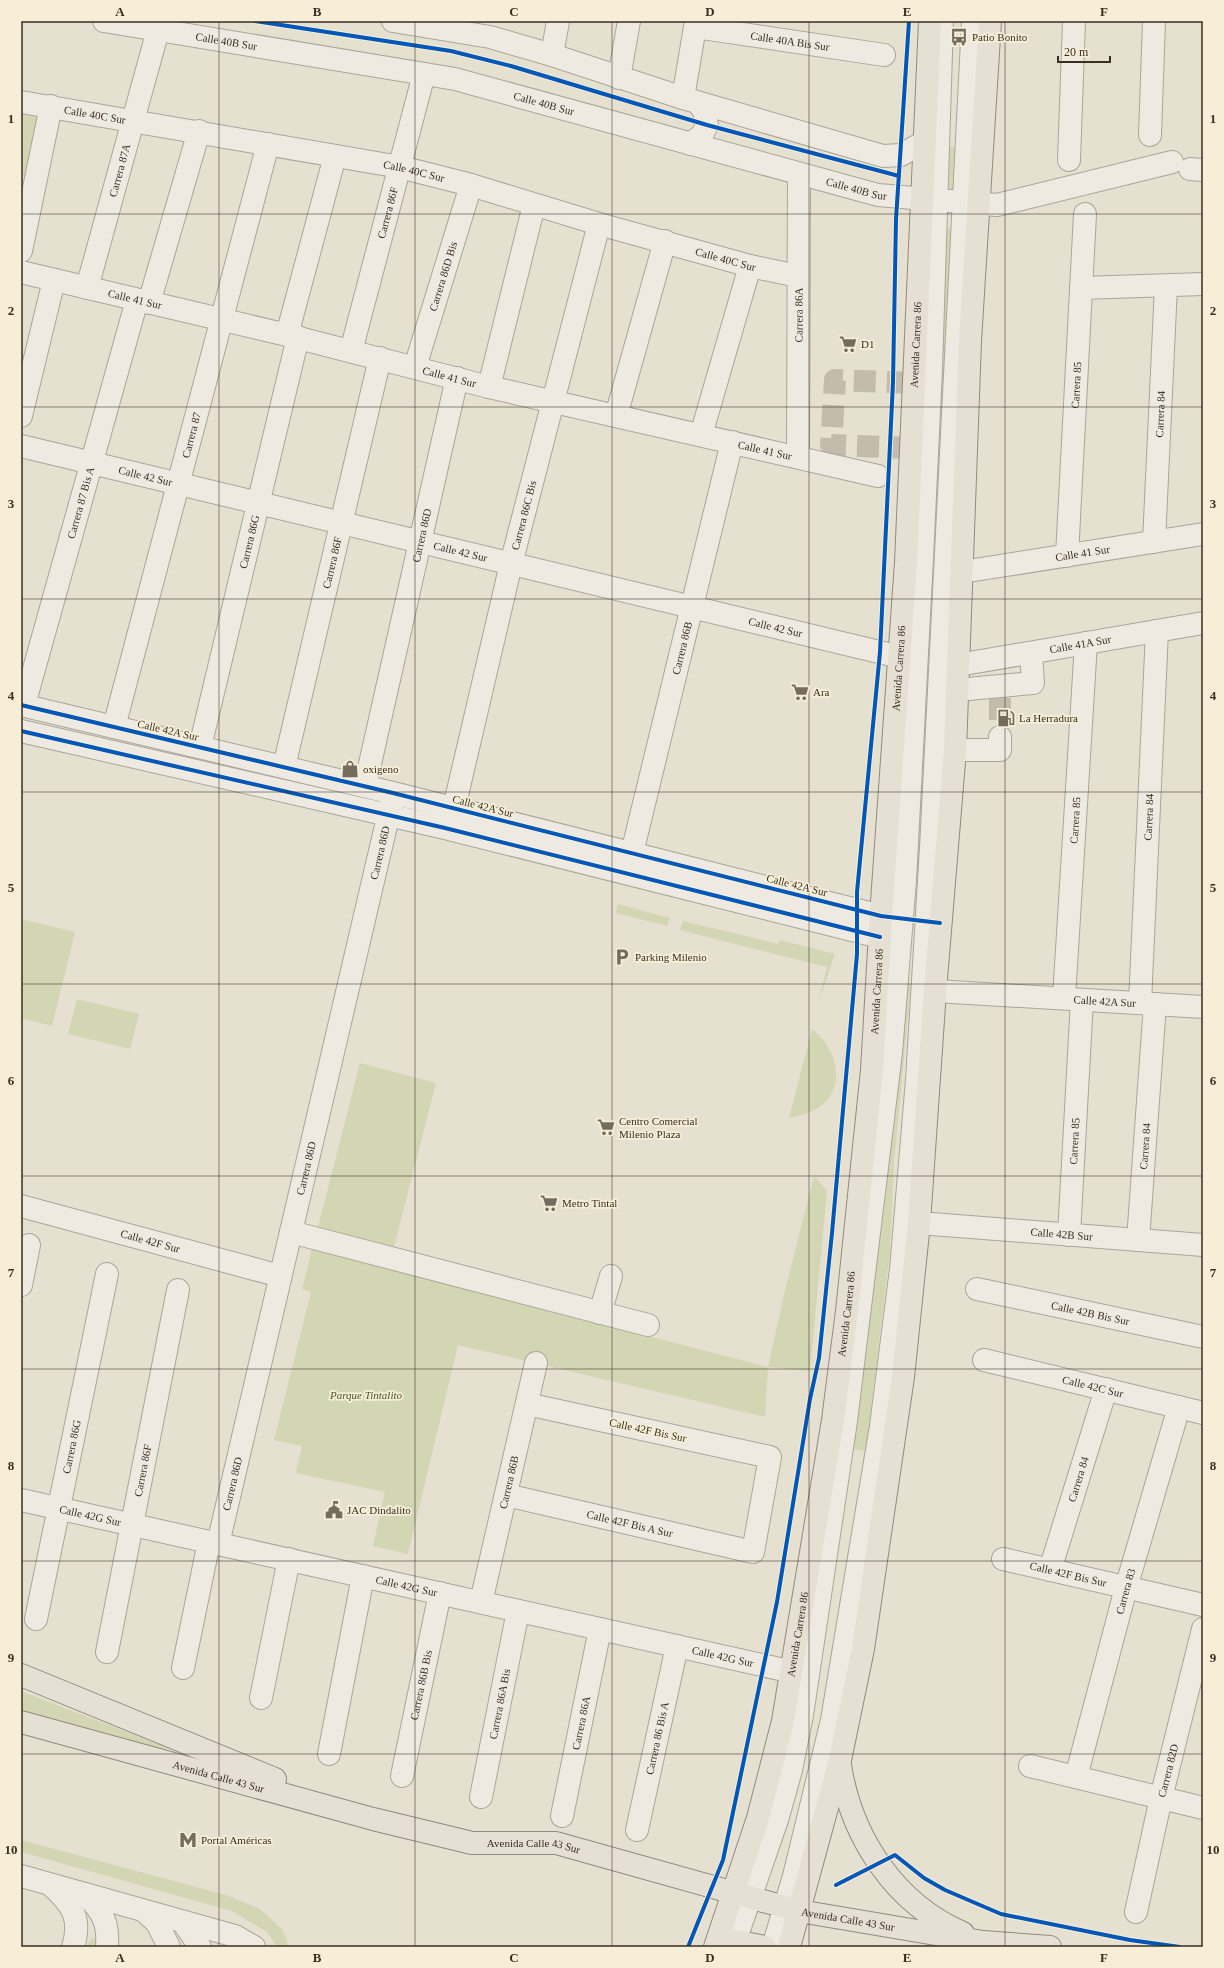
<svg xmlns="http://www.w3.org/2000/svg" width="1224" height="1968" viewBox="0 0 1224 1968" font-family="'Times New Roman',serif">
<style>
.green{fill:#d3d6b3}
.lines{fill:none;stroke-linecap:round;stroke-linejoin:round}
.minor-tunnel{stroke:#c3bcad;stroke-width:22;stroke-dasharray:22 11;stroke-linecap:butt}
.minor-casing{stroke:#aba598;stroke-width:24}
.major-casing{stroke:#908a7f;stroke-width:24}
.minor{stroke:#eeeae2;stroke-width:22}
.major{stroke:#e5e0d3;stroke-width:22}
.cycleway-casing{stroke:#f6eed7;stroke-width:6}
.cycleway{stroke:#0057b8;stroke-width:4}
.grid{fill:none;stroke:#3b2e20;stroke-width:1;stroke-opacity:0.55}
.labels{text-anchor:middle;stroke-width:3.5;stroke-linejoin:round;paint-order:stroke}
.poi-label{font-size:11px;fill:#3b2e20;stroke:#f6eed7;text-anchor:start}
.street-label{font-size:11px;fill:#3b2e20;stroke:#f6eed7}
.park-label{font-size:11px;font-style:italic;fill:#495727;stroke:#f6eed7}
.neatline{fill:none;stroke:#3b2e20;stroke-width:1.5}
.grid-label{font-size:13px;text-anchor:middle;font-weight:bold;fill:#3b2e20}
</style>
<rect width="100%" height="100%" fill="#e5e0d0"/>
<path class="green" d="M21 114 40 118 26 176 21 174Z
M946 147H959L954 190H947Z
M945 228 951 229 921 880 914 879Z
M618 904 670 918 667 926 615 913Z
M21 919 75 932 52 1026 21 1018Z
M683 921 778 944 780 940 835 954 818 1003 827 967 680 930Z
M907 985H911L894 1163 890 1251 866 1451 848 1448 875 1249 889 1163Z
M77 999 139 1014 130 1049 68 1034Z
M812 1029C839 1050 849 1092 813 1111 805 1115 797 1116 789 1118Z
M360 1063 436 1083 393 1251 317 1231Z
M814 1176 827 1191 810 1371 768 1367 765 1417 458 1345 408 1554 373 1546 385 1492 296 1473 302 1446 274 1440 311 1292 302 1289 312 1249 768 1367 784 1295Z
M21 1691 166 1747 168 1750 164 1752 21 1711Z
M21 1840 226 1895 260 1909 283 1930 289 1947H277L267 1932 232 1911 21 1852Z
M93 1938 97 1940 96 1947H88L89 1941Z"/>
<g class="lines">
<path class="minor-tunnel" d="M912 448 831 445 835 380 914 383
M1000 698V737"/>
<g class="minor-casing">
<g id="minor">
<path id="s1" d="M104 21 455 79 878 195 997 205 1172 162"/>
<path d="M393 21 490 37 552 55 683 98 883 156 901 155 924 142"/>
<path id="s2" d="M695 27 884 55"/>
<path d="M552 55 558 21"/>
<path d="M619 78 629 21"/>
<path d="M683 98 696 21"/>
<path id="s3" d="M21 102 400 167 471 185 599 224 750 266 798 276"/>
<path d="M1150 135 1154 21"/>
<path d="M690 144 702 135 707 125 704 111 698 103"/>
<path d="M1069 160 1074 21"/>
<path d="M1190 169 1203 170"/>
<path d="M21 251 51 106"/>
<path id="s4" d="M21 272 287 335 489 387 878 476"/>
<path id="s5" d="M87 288 158 30"/>
<path d="M1081 288 1203 284"/>
<path d="M149 303 199 131"/>
<path d="M287 335 335 156"/>
<path id="s6" d="M351 351 424 74"/>
<path id="s7" d="M415 367 471 185"/>
<path d="M489 387 534 205"/>
<path d="M21 416 54 280"/>
<path d="M616 416 665 241"/>
<path d="M701 435 750 266"/>
<path id="s8" d="M21 446 900 657"/>
<path id="s9" d="M798 457 799 174"/>
<path id="s10" d="M1154 542 1166 286"/>
<path id="s11" d="M1067 556 1085 214"/>
<path id="s12" d="M962 572 1203 534"/>
<path id="s13" d="M958 665 1203 623"/>
<path d="M957 690 1033 683 1031 653"/>
<path d="M21 705 393 793 881 916 900 918"/>
<path id="s14" d="M24 705 137 300"/>
<path id="s15" d="M114 727 268 144"/>
<path d="M21 731 445 828 880 937"/>
<path id="s16" d="M200 747 298 337"/>
<path d="M955 750H1000V737"/>
<path id="s17" d="M284 767 380 358"/>
<path id="s18" d="M365 786 457 378"/>
<path id="s19" d="M454 808 511 564 599 224"/>
<path id="s20" d="M632 853 732 442"/>
<path id="s21" d="M935 991 1203 1007"/>
<path id="s22" d="M1064 998 1086 643"/>
<path id="s23" d="M1140 1003 1157 631"/>
<path id="s24" d="M21 1206 280 1276"/>
<path id="s25" d="M919 1223 1203 1245"/>
<path d="M291 1232 648 1325"/>
<path id="s26" d="M1069 1235 1082 1000"/>
<path id="s27" d="M1138 1240 1155 1004"/>
<path d="M21 1285 29 1245"/>
<path id="s28" d="M977 1289 1203 1337"/>
<path d="M600 1313 611 1276"/>
<path id="s29" d="M984 1360 1203 1413"/>
<path id="s30" d="M506 1495 753 1552 770 1457 527 1404"/>
<path id="s31" d="M21 1500 793 1672"/>
<path id="s32" d="M218 1544 392 800"/>
<path id="s33" d="M1003 1559 1203 1605"/>
<path id="s34" d="M1050 1570 1106 1389"/>
<path id="s35" d="M481 1602 536 1363"/>
<path id="s36" d="M36 1619 107 1274"/>
<path id="s37" d="M107 1652 178 1290"/>
<path d="M183 1668 209 1542"/>
<path d="M261 1698 289 1559"/>
<path d="M329 1754 363 1576"/>
<path d="M1030 1766 1203 1808"/>
<path id="s38" d="M402 1776 440 1593"/>
<path id="s39" d="M1076 1777 1126 1588 1179 1407"/>
<path id="s40" d="M481 1797 518 1611"/>
<path id="s41" d="M562 1816 600 1629"/>
<path id="s42" d="M637 1830 677 1646"/>
<path d="M21 1876 235 1936 254 1947"/>
<path d="M51 1885C72 1904 82 1918 73 1947"/>
<path d="M85 1894C102 1911 109 1922 107 1947"/>
<path d="M144 1911 157 1923 169 1947"/>
<path id="s43" d="M1136 1912 1161 1798 1203 1629"/>
<path d="M183 1922 200 1947"/>
<path d="M733 1947 777 1820 791 1770 802 1715 846 1421 891 1053 905 880 922 559 931 369 942 21"/>
<path d="M773 1947 794 1876 832 1720 881 1426 901 1269 917 1080 931 848 973 21"/>
</g>
</g>
<g class="major-casing">
<g id="major">
<path d="M21 1675 275 1779"/>
<path id="s44" d="M21 1722 373 1819 472 1843H556L799 1911 983 1942 1050 1947"/>
<path d="M840 1765C851 1837 895 1904 963 1933"/>
<path d="M718 1938 765 1947"/>
<path id="s45" d="M715 1947 758 1818 783 1721 833 1420 847 1311 872 1070 881 916 906 562 930 21"/>
<path d="M789 1947 840 1760 863 1649 903 1377 919 1223 935 991 955 750 970 341 990 21"/>
</g>
</g>
<use href="#minor" class="minor"/>
<use href="#major" class="major"/>
<g class="cycleway-casing">
<path id="cycleway" d="M255 21 451 51 511 66 707 125 899 176
M21 705 393 793 881 916 940 923
M21 731 445 828 880 937
M836 1885 895 1855 924 1878 945 1890 1001 1914 1130 1940 1180 1947
M688 1947 723 1860 777 1602 810 1399 819 1358 832 1233 857 954V892L880 652 893 382 896 219 909 21"/>
</g>
<use href="#cycleway" class="cycleway"/>
</g>
<path class="grid" d="M219 21V1947M415 21V1947M612 21V1947M809 21V1947M1005 21V1947M21 214H1203M21 407H1203M21 599H1203M21 792H1203M21 984H1203M21 1176H1203M21 1369H1203M21 1561H1203M21 1754H1203"/>
<defs>
<g id="bus-bare" transform="scale(1.38)"><path d="M-5-6H5V4H4V6H2V4H-2V6H-4V4H-5ZM-3.5-4V0h7V-4ZM-3.5 1.2v1.5H-2V1.2ZM2 1.2v1.5H3.5V1.2Z" fill="#766c5e" stroke="#f6eed7" stroke-width="2.5" paint-order="stroke"/></g>
<g id="supermarket-bare" transform="scale(1.38)"><path d="M-6-5.5h2.5l.6 2H6L4.5 2H-2.5L-4.4-4H-6ZM-1.5 3.2a1.3 1.3 0 1 0 .1 0ZM3 3.2a1.3 1.3 0 1 0 .1 0Z" fill="#766c5e" stroke="#f6eed7" stroke-width="2.5" paint-order="stroke"/></g>
<g id="fuel-bare" transform="scale(1.38)"><path d="M-5.5-6h7V0h2V4h1.3V-2.5L3-4.5l.8-.8L6-3V5H2.5V1h-1V6h-7ZM-4.2-4.7v3.2H.2V-4.7Z" fill="#766c5e" stroke="#f6eed7" stroke-width="2.5" paint-order="stroke"/></g>
<g id="shop-bare" transform="scale(1.38)"><path d="M-5-2.5h2.3a2.7 3.5 0 0 1 5.4 0H5L5.5 6h-11ZM-1.5-2.5h3a1.5 2.3 0 0 0-3 0Z" fill="#766c5e" stroke="#f6eed7" stroke-width="2.5" paint-order="stroke"/></g>
<g id="parking-bare" transform="scale(1.38)"><path d="M-3.5-5.5H1a3.5 3.5 0 0 1 0 7H-1V5.5H-3.5ZM-1-3.4V-.6H.8a1.4 1.4 0 0 0 0-2.8Z" fill="#766c5e" stroke="#f6eed7" stroke-width="2.5" paint-order="stroke"/></g>
<g id="civic-bare" transform="scale(1.38)"><path d="M-.6-6.5H3V-4.5H.6V-3L4-1V1h2V6H-6V1h2V-1L-.6-3ZM-1.2 2.5V6h2.4V2.5Z" fill="#766c5e" stroke="#f6eed7" stroke-width="2.5" paint-order="stroke"/></g>
<g id="metro-bare" transform="scale(1.38)"><path d="M-5.5 5V-5H-3L0 0L3-5H5.5V5H3V-.5L0 4L-3-.5V5Z" fill="#766c5e" stroke="#f6eed7" stroke-width="2.5" paint-order="stroke"/></g>
</defs>
<g fill-rule="evenodd">
<use href="#bus-bare" x="959" y="37"/>
<use href="#supermarket-bare" x="848" y="344"/>
<use href="#supermarket-bare" x="800" y="692"/>
<use href="#fuel-bare" x="1006" y="718"/>
<use href="#shop-bare" x="350" y="769"/>
<use href="#parking-bare" x="622" y="957"/>
<use href="#supermarket-bare" x="606" y="1127"/>
<use href="#supermarket-bare" x="549" y="1203"/>
<use href="#civic-bare" x="334" y="1510"/>
<use href="#metro-bare" x="188" y="1840"/>
</g>
<g class="labels">
<g class="poi-label">
<text x="972" y="41">Patio Bonito</text>
<text x="861" y="348">D1</text>
<text x="813" y="696">Ara</text>
<text x="1019" y="722">La Herradura</text>
<text x="363" y="773">oxigeno</text>
<text x="635" y="961">Parking Milenio</text>
<text x="619" y="1125">Centro Comercial<tspan x="619" dy="13">Milenio Plaza</tspan></text>
<text x="562" y="1207">Metro Tintal</text>
<text x="347" y="1514">JAC Dindalito</text>
<text x="201" y="1844">Portal Américas</text>
</g>
<g class="street-label">
<text dy="4" stroke="none"><textPath href="#s1" startOffset="124">Calle 40B Sur</textPath></text>
<text dy="4" stroke="none"><textPath href="#s2" startOffset="96">Calle 40A Bis Sur</textPath></text>
<text dy="4" stroke="none"><textPath href="#s1" startOffset="448">Calle 40B Sur</textPath></text>
<text dy="4" stroke="none"><textPath href="#s3" startOffset="75">Calle 40C Sur</textPath></text>
<text dy="4" stroke="none"><textPath href="#s5" startOffset="122">Carrera 87A</textPath></text>
<text dy="4" stroke="none"><textPath href="#s3" startOffset="399">Calle 40C Sur</textPath></text>
<text dy="4" stroke="none"><textPath href="#s1" startOffset="772">Calle 40B Sur</textPath></text>
<text dy="4" stroke="none"><textPath href="#s6" startOffset="143">Carrera 86F</textPath></text>
<text dy="4" stroke="none"><textPath href="#s3" startOffset="723">Calle 40C Sur</textPath></text>
<text dy="4" stroke="none"><textPath href="#s7" startOffset="95">Carrera 86D Bis</textPath></text>
<text dy="4" stroke="none"><textPath href="#s4" startOffset="117">Calle 41 Sur</textPath></text>
<text dy="4" stroke="none"><textPath href="#s9" startOffset="142">Carrera 86A</textPath></text>
<text dy="4" stroke="none"><textPath href="#s45" startOffset="1620">Avenida Carrera 86</textPath></text>
<text dy="4" stroke="none"><textPath href="#s4" startOffset="441">Calle 41 Sur</textPath></text>
<text dy="4" stroke="none"><textPath href="#s11" startOffset="171">Carrera 85</textPath></text>
<text dy="4" stroke="none"><textPath href="#s10" startOffset="128">Carrera 84</textPath></text>
<text dy="4" stroke="none"><textPath href="#s15" startOffset="302">Carrera 87</textPath></text>
<text dy="4" stroke="none"><textPath href="#s4" startOffset="765">Calle 41 Sur</textPath></text>
<text dy="4" stroke="none"><textPath href="#s8" startOffset="128">Calle 42 Sur</textPath></text>
<text dy="4" stroke="none"><textPath href="#s14" startOffset="210">Carrera 87 Bis A</textPath></text>
<text dy="4" stroke="none"><textPath href="#s19" startOffset="301">Carrera 86C Bis</textPath></text>
<text dy="4" stroke="none"><textPath href="#s18" startOffset="257">Carrera 86D</textPath></text>
<text dy="4" stroke="none"><textPath href="#s16" startOffset="211">Carrera 86G</textPath></text>
<text dy="4" stroke="none"><textPath href="#s8" startOffset="452">Calle 42 Sur</textPath></text>
<text dy="4" stroke="none"><textPath href="#s12" startOffset="122">Calle 41 Sur</textPath></text>
<text dy="4" stroke="none"><textPath href="#s17" startOffset="210">Carrera 86F</textPath></text>
<text dy="4" stroke="none"><textPath href="#s8" startOffset="776">Calle 42 Sur</textPath></text>
<text dy="4" stroke="none"><textPath href="#s13" startOffset="124">Calle 41A Sur</textPath></text>
<text dy="4" stroke="none"><textPath href="#s20" startOffset="211">Carrera 86B</textPath></text>
<text dy="4" stroke="none"><textPath href="#s45" startOffset="1296">Avenida Carrera 86</textPath></text>
<text transform="translate(168 730) rotate(13)" y="4">Calle 42A Sur</text>
<text transform="translate(483 806) rotate(14)" y="4">Calle 42A Sur</text>
<text dy="4" stroke="none"><textPath href="#s23" startOffset="186">Carrera 84</textPath></text>
<text dy="4" stroke="none"><textPath href="#s22" startOffset="178">Carrera 85</textPath></text>
<text dy="4" stroke="none"><textPath href="#s32" startOffset="710">Carrera 86D</textPath></text>
<text transform="translate(797 885) rotate(14)" y="4">Calle 42A Sur</text>
<text dy="4" stroke="none"><textPath href="#s45" startOffset="972">Avenida Carrera 86</textPath></text>
<text dy="4" stroke="none"><textPath href="#s21" startOffset="170">Calle 42A Sur</textPath></text>
<text dy="4" stroke="none"><textPath href="#s26" startOffset="94">Carrera 85</textPath></text>
<text dy="4" stroke="none"><textPath href="#s27" startOffset="94">Carrera 84</textPath></text>
<text dy="4" stroke="none"><textPath href="#s32" startOffset="386">Carrera 86D</textPath></text>
<text dy="4" stroke="none"><textPath href="#s25" startOffset="143">Calle 42B Sur</textPath></text>
<text dy="4" stroke="none"><textPath href="#s24" startOffset="134">Calle 42F Sur</textPath></text>
<text dy="4" stroke="none"><textPath href="#s28" startOffset="116">Calle 42B Bis Sur</textPath></text>
<text dy="4" stroke="none"><textPath href="#s45" startOffset="648">Avenida Carrera 86</textPath></text>
<text dy="4" stroke="none"><textPath href="#s29" startOffset="112">Calle 42C Sur</textPath></text>
<text transform="translate(648 1430) rotate(12)" y="4">Calle 42F Bis Sur</text>
<text dy="4" stroke="none"><textPath href="#s36" startOffset="176">Carrera 86G</textPath></text>
<text dy="4" stroke="none"><textPath href="#s37" startOffset="185">Carrera 86F</textPath></text>
<text dy="4" stroke="none"><textPath href="#s34" startOffset="95">Carrera 84</textPath></text>
<text dy="4" stroke="none"><textPath href="#s35" startOffset="123">Carrera 86B</textPath></text>
<text dy="4" stroke="none"><textPath href="#s32" startOffset="62">Carrera 86D</textPath></text>
<text dy="4" stroke="none"><textPath href="#s31" startOffset="71">Calle 42G Sur</textPath></text>
<text dy="4" stroke="none"><textPath href="#s30" startOffset="127">Calle 42F Bis A Sur</textPath></text>
<text dy="4" stroke="none"><textPath href="#s33" startOffset="67">Calle 42F Bis Sur</textPath></text>
<text dy="4" stroke="none"><textPath href="#s31" startOffset="395">Calle 42G Sur</textPath></text>
<text dy="4" stroke="none"><textPath href="#s39" startOffset="192">Carrera 83</textPath></text>
<text dy="4" stroke="none"><textPath href="#s45" startOffset="324">Avenida Carrera 86</textPath></text>
<text dy="4" stroke="none"><textPath href="#s31" startOffset="719">Calle 42G Sur</textPath></text>
<text dy="4" stroke="none"><textPath href="#s38" startOffset="93">Carrera 86B Bis</textPath></text>
<text dy="4" stroke="none"><textPath href="#s40" startOffset="95">Carrera 86A Bis</textPath></text>
<text dy="4" stroke="none"><textPath href="#s41" startOffset="95">Carrera 86A</textPath></text>
<text dy="4" stroke="none"><textPath href="#s42" startOffset="94">Carrera 86 Bis A</textPath></text>
<text dy="4" stroke="none"><textPath href="#s43" startOffset="145">Carrera 82D</textPath></text>
<text dy="4" stroke="none"><textPath href="#s44" startOffset="205">Avenida Calle 43 Sur</textPath></text>
<text dy="4" stroke="none"><textPath href="#s44" startOffset="529">Avenida Calle 43 Sur</textPath></text>
<text dy="4" stroke="none"><textPath href="#s44" startOffset="853">Avenida Calle 43 Sur</textPath></text>
</g>
<g class="park-label">
<text x="366" y="1399">Parque Tintalito</text>
</g>
</g>
<rect width="1224" height="1968" fill="none" stroke="#f6eed7" stroke-width="44"/>
<path d="M1058 56v6h52v-6" fill="none" stroke="#3b2e20" stroke-width="2"/>
<text x="1064" y="56" font-size="12" fill="#3b2e20" stroke="#f6eed7" stroke-width="3" paint-order="stroke">20 m</text>
<rect x="22" y="22" width="1180" height="1924" class="neatline"/>
<g class="grid-label">
<text x="120" y="16">A</text>
<text x="317" y="16">B</text>
<text x="514" y="16">C</text>
<text x="710" y="16">D</text>
<text x="907" y="16">E</text>
<text x="1104" y="16">F</text>
<text x="11" y="123">1</text>
<text x="1213" y="123">1</text>
<text x="11" y="315">2</text>
<text x="1213" y="315">2</text>
<text x="11" y="508">3</text>
<text x="1213" y="508">3</text>
<text x="11" y="700">4</text>
<text x="1213" y="700">4</text>
<text x="11" y="892">5</text>
<text x="1213" y="892">5</text>
<text x="11" y="1085">6</text>
<text x="1213" y="1085">6</text>
<text x="11" y="1277">7</text>
<text x="1213" y="1277">7</text>
<text x="11" y="1470">8</text>
<text x="1213" y="1470">8</text>
<text x="11" y="1662">9</text>
<text x="1213" y="1662">9</text>
<text x="11" y="1854">10</text>
<text x="1213" y="1854">10</text>
<text x="120" y="1962">A</text>
<text x="317" y="1962">B</text>
<text x="514" y="1962">C</text>
<text x="710" y="1962">D</text>
<text x="907" y="1962">E</text>
<text x="1104" y="1962">F</text>
</g>
</svg>
